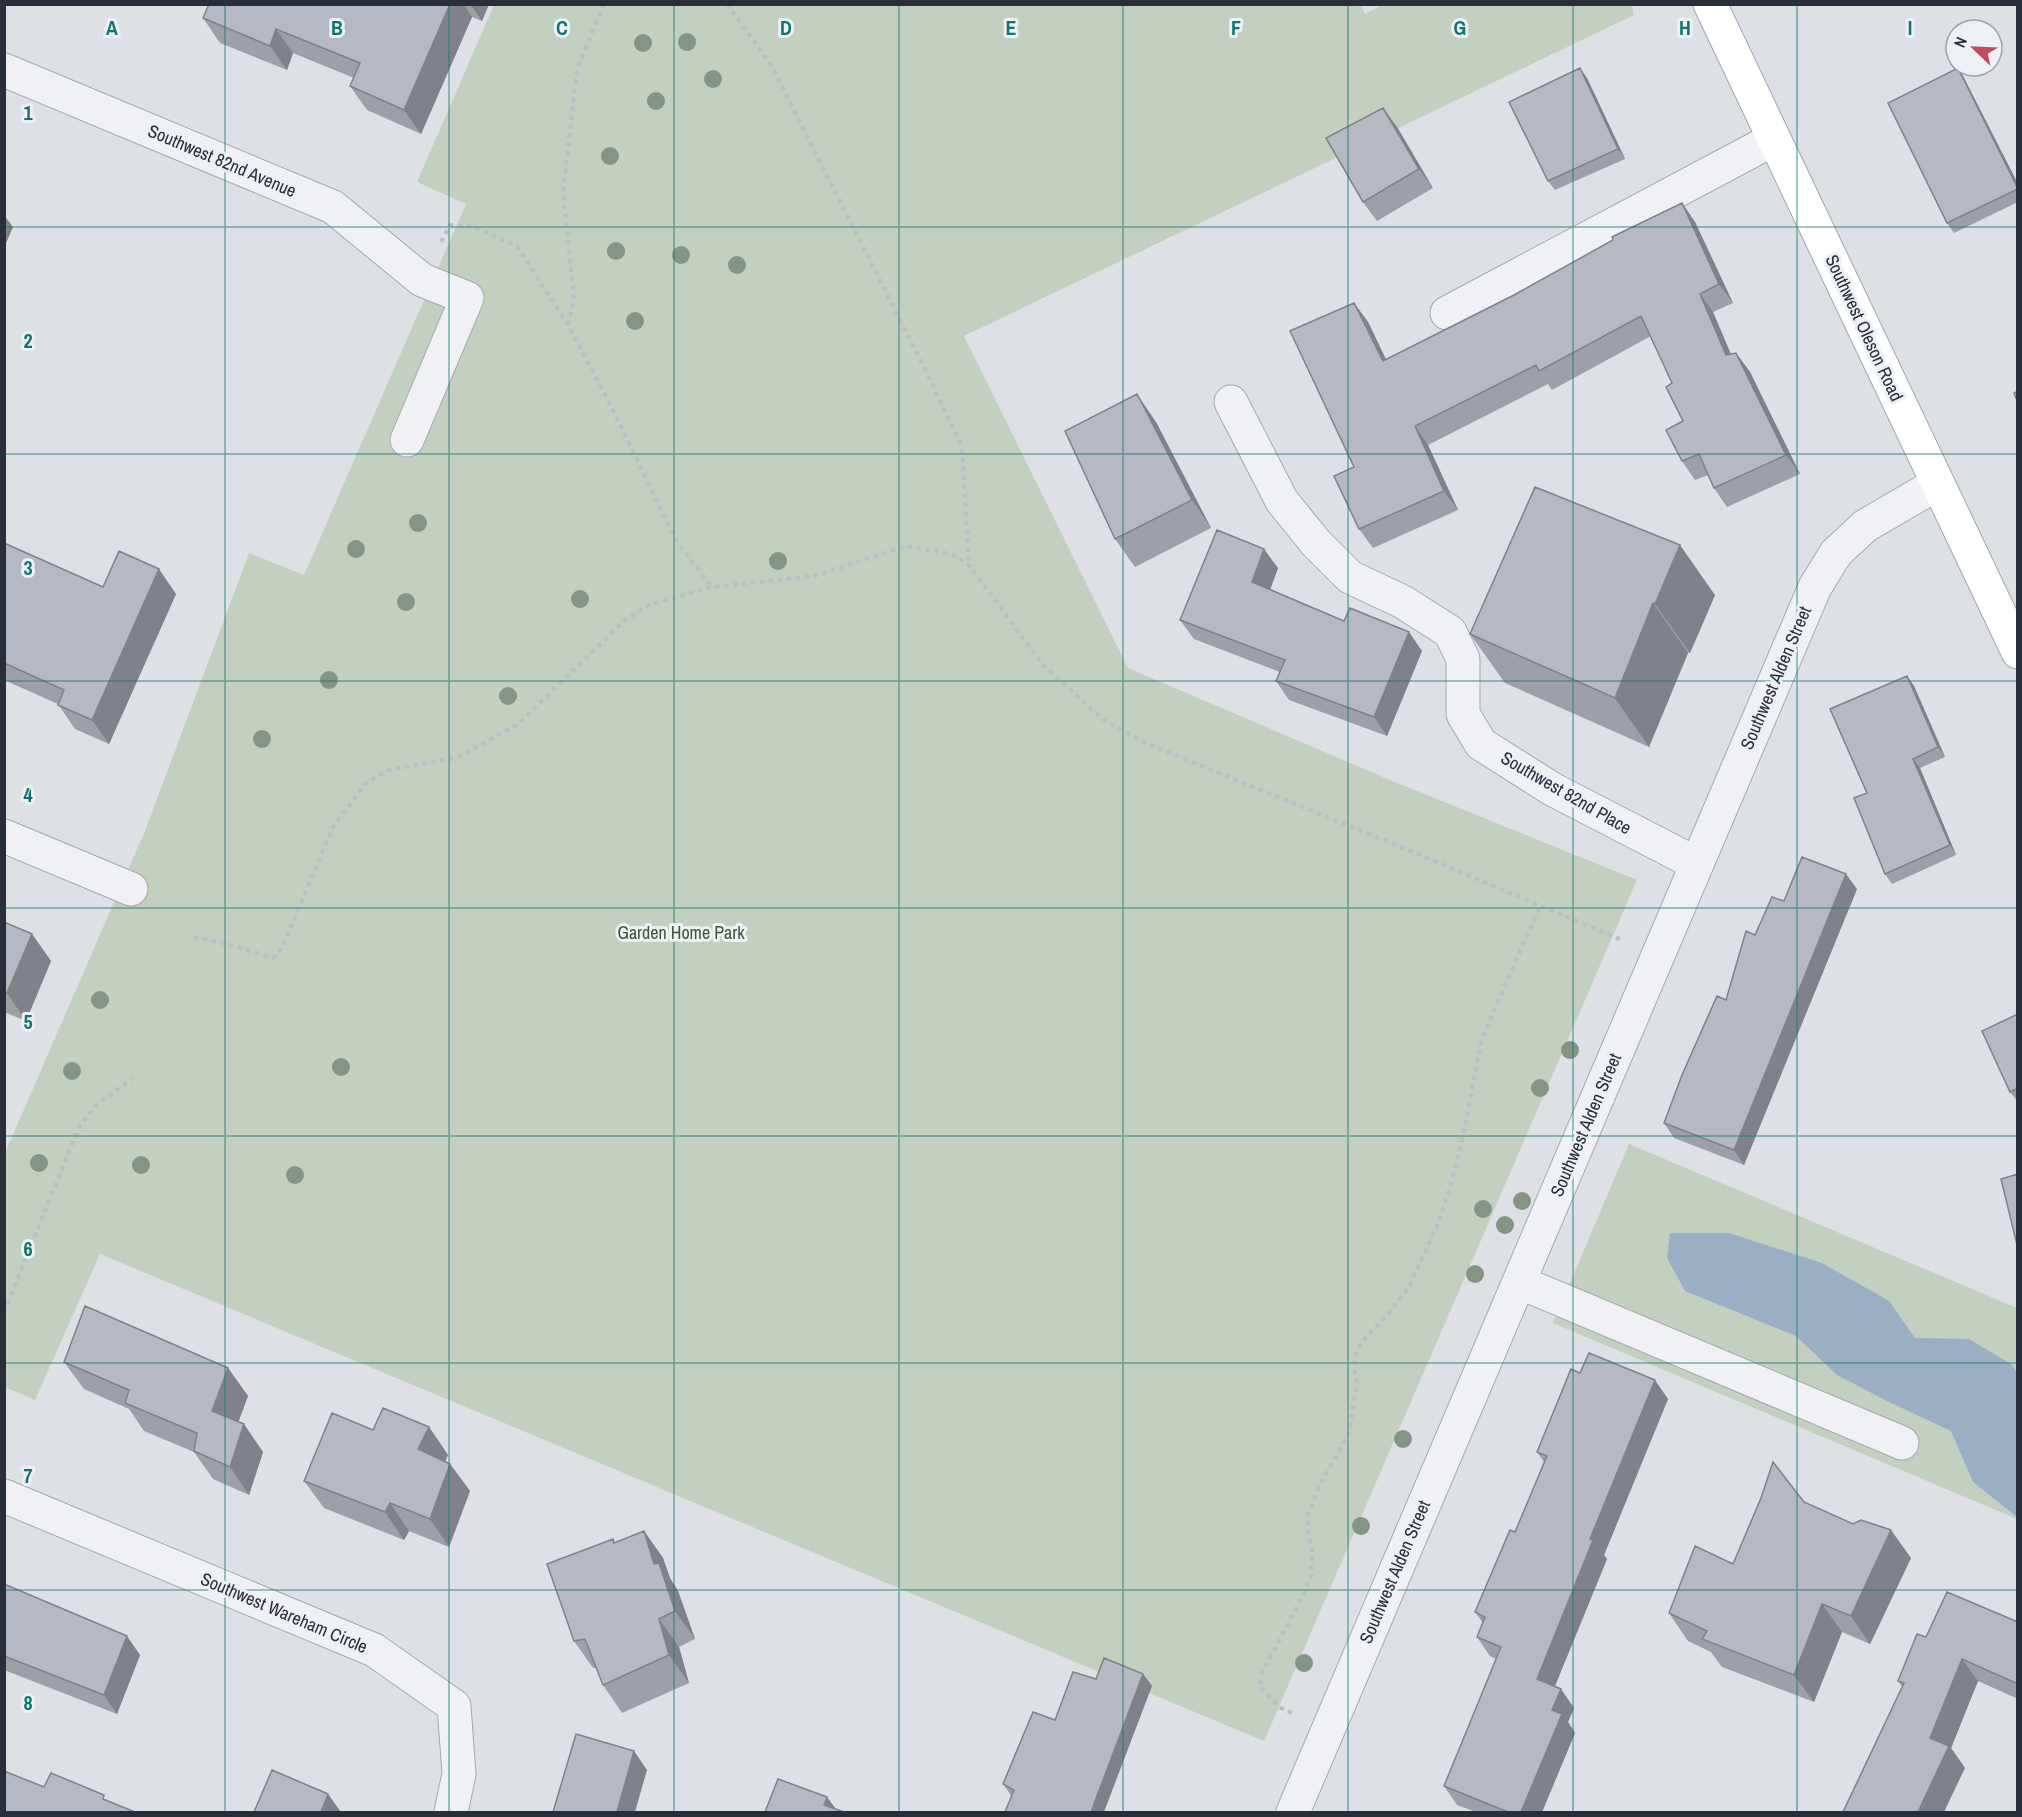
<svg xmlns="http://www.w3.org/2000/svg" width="2022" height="1817" viewBox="0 0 2022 1817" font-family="'Archivo Narrow',sans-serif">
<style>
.green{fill:#c3cfbf}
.water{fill:#9baec3}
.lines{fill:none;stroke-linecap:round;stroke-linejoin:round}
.minor-casing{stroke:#a3a8af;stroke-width:35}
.major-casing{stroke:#9ea5b0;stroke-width:35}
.path{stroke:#bcbfc5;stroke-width:4;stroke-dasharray:4.5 4.5;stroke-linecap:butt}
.minor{stroke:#f0f1f5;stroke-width:33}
.major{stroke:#fff;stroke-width:33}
.tree{fill:#849586}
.wall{fill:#9ca0a7}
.shaded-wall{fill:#7f8288}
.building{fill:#b5bac2;stroke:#7f8288;stroke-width:1.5}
.grid{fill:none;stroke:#0f766e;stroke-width:1.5;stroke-opacity:0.55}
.labels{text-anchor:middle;stroke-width:6;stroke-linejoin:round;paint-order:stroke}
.street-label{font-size:18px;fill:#282f3b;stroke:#edf0f4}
.park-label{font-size:18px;fill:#3c5637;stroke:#edf0f4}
.grid-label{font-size:20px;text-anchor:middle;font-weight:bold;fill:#0f766e;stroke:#edf0f4;stroke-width:6;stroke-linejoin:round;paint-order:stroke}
</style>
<rect width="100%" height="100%" fill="#dde1e6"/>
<path class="green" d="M1360 4 1365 14 1384 4 1632 5 1634 15 964 336 1128 668 1390 780 1637 880 1264 1741 100 1254 35 1400 5 1387V1153L145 831 249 553 304 575 466 204 417 182 494 5Z
M1629 1144 2017 1308V1519L1553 1323Z"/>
<path class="water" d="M1670 1233H1729L1822 1263 1889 1301 1915 1338 1969 1339 2011 1364 2018 1374 2017 1517 1973 1482 1951 1431 1887 1401 1837 1375 1796 1336 1685 1291 1667 1258Z"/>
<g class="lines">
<g class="minor-casing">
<path id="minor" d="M4 70 333 207 422 280 467 298 407 440
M1447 313 1774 139
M1231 402 1282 501 1316 543 1350 577 1403 602 1450 632 1463 659V714L1481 744 1552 789 1697 864
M4 836 131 889
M1519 1282 1902 1443
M4 1496 374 1650 454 1706 459 1774 451 1812
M1293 1812 1815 587 1836 553 1865 526 1937 484"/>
</g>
<g class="major-casing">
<path id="major" d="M1710 4 2018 652"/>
</g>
<path class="path" d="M727 4 771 65 926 371 962 447 969 564
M441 242 450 225 474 227 517 246 568 325 610 404 677 542 712 587
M568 325 574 299 563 192 577 69 604 4
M194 937 232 945 273 958 282 948 333 827 367 782 389 770 456 758 517 725 624 621 649 605 712 587 814 576 906 546 951 554 969 565 1043 665 1102 719 1148 744 1396 845 1622 940
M4 1312 79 1127 97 1104 132 1079
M1292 1713 1281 1708 1260 1687 1261 1675 1301 1599 1311 1576 1312 1549 1308 1532V1514L1321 1483 1349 1433 1357 1382 1354 1367 1357 1349 1367 1336 1386 1317 1408 1289 1436 1228 1449 1191 1463 1136 1482 1038 1540 906"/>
<use href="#minor" class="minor"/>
<use href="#major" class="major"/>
</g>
<g class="tree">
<circle cx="687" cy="42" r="9"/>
<circle cx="643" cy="43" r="9"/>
<circle cx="713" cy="79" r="9"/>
<circle cx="656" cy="101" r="9"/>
<circle cx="610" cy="156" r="9"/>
<circle cx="616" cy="251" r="9"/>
<circle cx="681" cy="255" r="9"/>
<circle cx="737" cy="265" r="9"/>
<circle cx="635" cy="321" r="9"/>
<circle cx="418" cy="523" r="9"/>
<circle cx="356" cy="549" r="9"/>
<circle cx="778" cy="561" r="9"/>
<circle cx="580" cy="599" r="9"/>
<circle cx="406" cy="602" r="9"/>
<circle cx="329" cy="680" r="9"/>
<circle cx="508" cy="696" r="9"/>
<circle cx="262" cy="739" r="9"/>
<circle cx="100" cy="1000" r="9"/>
<circle cx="1570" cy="1050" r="9"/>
<circle cx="341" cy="1067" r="9"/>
<circle cx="72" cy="1071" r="9"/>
<circle cx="1540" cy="1088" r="9"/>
<circle cx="39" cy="1163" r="9"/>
<circle cx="141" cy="1165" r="9"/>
<circle cx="295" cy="1175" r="9"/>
<circle cx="1522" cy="1201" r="9"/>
<circle cx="1483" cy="1209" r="9"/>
<circle cx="1505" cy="1225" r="9"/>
<circle cx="1475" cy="1274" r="9"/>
<circle cx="1403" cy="1439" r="9"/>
<circle cx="1361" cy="1526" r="9"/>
<circle cx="1304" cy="1663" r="9"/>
</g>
<path class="wall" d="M209 4H489L482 21 472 17 421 134 367 110 350 86 354 78 293 53 287 70 220 43 203 18Z
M1958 68 1964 78 2018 184V202L1954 233 1947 223Z
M1587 78 1625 159 1555 190 1548 181Z
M1397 127 1433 188 1377 221 1363 202Z
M1682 203 1695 222 1733 303 1713 312 1731 354 1736 353 1750 372 1800 474 1727 507 1714 488 1708 475 1695 480 1682 461 1683 421 1672 383 1651 336 1552 390 1548 384 1428 445 1458 510 1373 548 1359 529 1354 467V303L1368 322 1386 360 1514 295Z
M1156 422 1211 528 1135 567 1115 539Z
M1535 487 1715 595 1690 653H1688L1649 747 1505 683 1470 634Z
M4 543 103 587 176 594 109 744 75 729 58 704 4 680Z
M1278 568 1270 589 1344 621 1422 651 1387 736 1289 700 1276 681 1280 672 1194 639 1180 620Z
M1914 686 1945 757 1920 768 1956 855 1892 884 1885 874 1867 793Z
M1857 889 1744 1165 1674 1138 1664 1123 1726 1000 1755 935 1784 901Z
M4 922 32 934 51 961 26 1021 4 1012Z
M2018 1014V1101H2017L2010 1092Z
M64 1362 228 1368 248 1396 238 1422 263 1452 249 1495 213 1479 194 1452 144 1431 129 1409 84 1389Z
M1580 1373 1668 1399 1604 1555 1607 1559 1555 1686 1574 1708 1568 1722 1575 1733 1542 1812H1476L1457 1805 1444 1786 1496 1659 1490 1656 1477 1637 1483 1623 1475 1612 1515 1532 1544 1462 1537 1452Z
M429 1427 448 1455 445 1461 450 1464 470 1491 449 1547 409 1531 404 1540 324 1508 304 1481 373 1430Z
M1804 1502 1911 1558 1870 1644 1842 1632 1814 1702 1722 1667 1711 1652 1688 1641 1669 1613 1733 1564Z
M644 1531 663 1558 670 1578 678 1591 695 1639 679 1647 689 1683 622 1713 603 1685 596 1668H593L574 1641 615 1543Z
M4 1584 140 1655 117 1714 4 1670Z
M2018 1622V1699L1978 1681 1951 1748 1965 1768 1898 1681 1926 1637Z
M1143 1674 1152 1686 1012 1797 1003 1784 1055 1720 1096 1679Z"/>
<path class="shaded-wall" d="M450 4H463L472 17 421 134 404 110Z
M470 4H489L482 21Z
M276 29 293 53 287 70 270 46Z
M1580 68 1587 78 1625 159 1618 149Z
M1958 68 1964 78 2018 184V188Z
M1383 108 1397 127 1433 188 1419 169Z
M1682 203 1695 222 1733 303 1719 284Z
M4 215 13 227 4 248Z
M1700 294 1713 312 1739 374 1726 355Z
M1354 303 1368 322 1396 380 1383 361Z
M1736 353 1750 372 1800 474 1786 455Z
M1137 394 1156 422 1211 528 1192 500Z
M1415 426 1428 445 1458 510 1444 491Z
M1680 545 1715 595 1690 653 1655 604Z
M1264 549 1278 568 1266 601 1252 582Z
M159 569 176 594 109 744 92 720Z
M1653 603 1688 653 1649 747 1615 698Z
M1409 632 1422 651 1387 736 1374 717Z
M1907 676 1914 686 1945 757 1938 747Z
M1913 759 1920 768 1956 855 1950 845Z
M1846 874 1857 889 1744 1165 1734 1150Z
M32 934 51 961 26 1021 7 993Z
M228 1368 248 1396 232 1439 212 1411Z
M1655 1380 1668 1399 1604 1555 1607 1559 1550 1698 1537 1679 1590 1539Z
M244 1424 263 1452 249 1495 230 1467Z
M429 1427 448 1455 438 1477 418 1449Z
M450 1464 470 1491 449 1547 430 1519Z
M390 1503 409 1531 404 1540 385 1512Z
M1891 1530 1911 1558 1870 1644 1851 1616Z
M644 1531 663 1558 670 1578 678 1591 695 1639 675 1611 654 1564Z
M1822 1604 1842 1632 1814 1702 1794 1675Z
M659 1619 679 1647 689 1683 669 1655Z
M127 1636 140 1655 117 1714 104 1695Z
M1962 1659 1978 1681 1951 1748 1965 1768 1944 1812H1918L1930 1738Z
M1143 1674 1152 1686 1104 1812H1091Z
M1561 1689 1574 1708 1568 1722 1575 1733 1542 1812H1521L1552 1710Z
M634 1751 647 1770 635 1812H617Z
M328 1794 341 1812H321Z
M827 1797 838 1812 824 1805Z"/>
<path class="building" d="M209 4H450L404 110 350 86 360 63 276 29 270 46 203 18Z
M1580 68 1618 149 1548 181 1509 102Z
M1958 68 2018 189 1947 223 1888 103Z
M1383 108 1419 169 1363 202 1326 138Z
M1682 203 1719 284 1700 294 1726 355 1736 353 1786 455 1714 488 1699 454 1682 461 1666 430 1683 421 1666 387 1672 383 1641 316 1539 371 1536 365 1415 426 1444 491 1359 529 1334 476 1354 467 1290 331 1354 303 1383 361 1514 295 1613 240 1612 237Z
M2018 391V403L2014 393Z
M1137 394 1192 500 1115 539 1065 431Z
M1535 487 1680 545 1655 604 1653 603 1615 698 1470 634Z
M1217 530 1264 549 1252 582 1344 621 1350 608 1409 632 1374 717 1276 681 1285 660 1180 620Z
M4 543 103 587 119 551 159 569 92 720 58 705 64 690 4 663Z
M1907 676 1938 747 1913 759 1950 845 1885 874 1854 798 1867 793 1830 709Z
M1802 857 1846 874 1734 1150 1664 1123 1682 1075 1717 996 1726 1000 1746 931 1755 935 1772 897 1784 901Z
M4 922 32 934 7 993H4Z
M2018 1014V1088L2010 1092 1982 1031Z
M2018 1174V1245H2017L2001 1179Z
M85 1306 228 1368 212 1411 244 1424 230 1467 194 1451 197 1433 125 1403 129 1390 64 1362Z
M1589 1353 1655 1380 1590 1539 1593 1540 1537 1679 1561 1689 1552 1710 1562 1714 1521 1812H1508L1444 1786 1501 1647 1477 1637 1485 1617 1475 1612 1510 1530 1515 1532 1547 1456 1537 1452 1571 1369 1580 1373Z
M383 1408 429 1427 418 1449 450 1464 430 1519 390 1503 385 1512 304 1481 332 1413 373 1430Z
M1773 1462 1804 1502 1853 1524 1861 1520 1891 1530 1851 1616 1822 1604 1794 1675 1702 1639 1707 1631 1669 1613 1695 1546 1733 1564 1761 1498Z
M644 1531 654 1564 659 1563 675 1611 659 1619 669 1655 603 1685 585 1639 574 1641 547 1564 613 1539 614 1543Z
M4 1584 127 1636 104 1695 4 1656Z
M1947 1592 2018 1622V1684L1962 1659 1930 1738 1949 1746 1918 1812H1843L1904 1683 1898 1681 1917 1634 1926 1637Z
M1104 1658 1143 1674 1091 1812H1005L1014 1790 1003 1784 1033 1712 1055 1720 1073 1672 1096 1679Z
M576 1734 634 1751 617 1812H553Z
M272 1770 328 1794 321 1812H254Z
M4 1771 44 1787 51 1773 104 1795 103 1799 135 1812H4Z
M778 1779 827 1797 824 1805 844 1812H765Z"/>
<path class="grid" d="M225 4V1812M449 4V1812M674 4V1812M899 4V1812M1123 4V1812M1348 4V1812M1573 4V1812M1797 4V1812M4 227H2018M4 454H2018M4 681H2018M4 908H2018M4 1136H2018M4 1363H2018M4 1590H2018"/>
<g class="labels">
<g class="street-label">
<text transform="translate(222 161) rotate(23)" y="6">Southwest 82nd Avenue</text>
<text transform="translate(1864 328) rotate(65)" y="6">Southwest Oleson Road</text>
<text transform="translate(1776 678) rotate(-67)" y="6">Southwest Alden Street</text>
<text transform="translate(1566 793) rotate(30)" y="6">Southwest 82nd Place</text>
<text transform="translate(1586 1125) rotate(-67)" y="6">Southwest Alden Street</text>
<text transform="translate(1395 1572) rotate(-67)" y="6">Southwest Alden Street</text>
<text transform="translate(284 1613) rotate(23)" y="6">Southwest Wareham Circle</text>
</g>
<g class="park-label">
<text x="681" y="939">Garden Home Park</text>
</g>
</g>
<g class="grid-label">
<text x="112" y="35">A</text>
<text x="337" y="35">B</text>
<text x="562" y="35">C</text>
<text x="786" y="35">D</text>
<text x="1011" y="35">E</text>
<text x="1236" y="35">F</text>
<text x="1460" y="35">G</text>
<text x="1685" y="35">H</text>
<text x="1910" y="35">I</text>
<text x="28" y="120">1</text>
<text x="28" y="348">2</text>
<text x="28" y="575">3</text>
<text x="28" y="802">4</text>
<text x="28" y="1029">5</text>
<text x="28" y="1256">6</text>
<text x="28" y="1483">7</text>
<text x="28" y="1710">8</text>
</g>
<rect width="2022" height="1817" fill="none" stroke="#282f3b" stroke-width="12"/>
<g transform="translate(1974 48) rotate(293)"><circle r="28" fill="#edf0f4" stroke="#9ea3aa" stroke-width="1.5"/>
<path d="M0-4.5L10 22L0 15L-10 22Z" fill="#c24c5c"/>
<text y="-9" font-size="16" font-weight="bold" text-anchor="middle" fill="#282f3b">N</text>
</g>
</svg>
